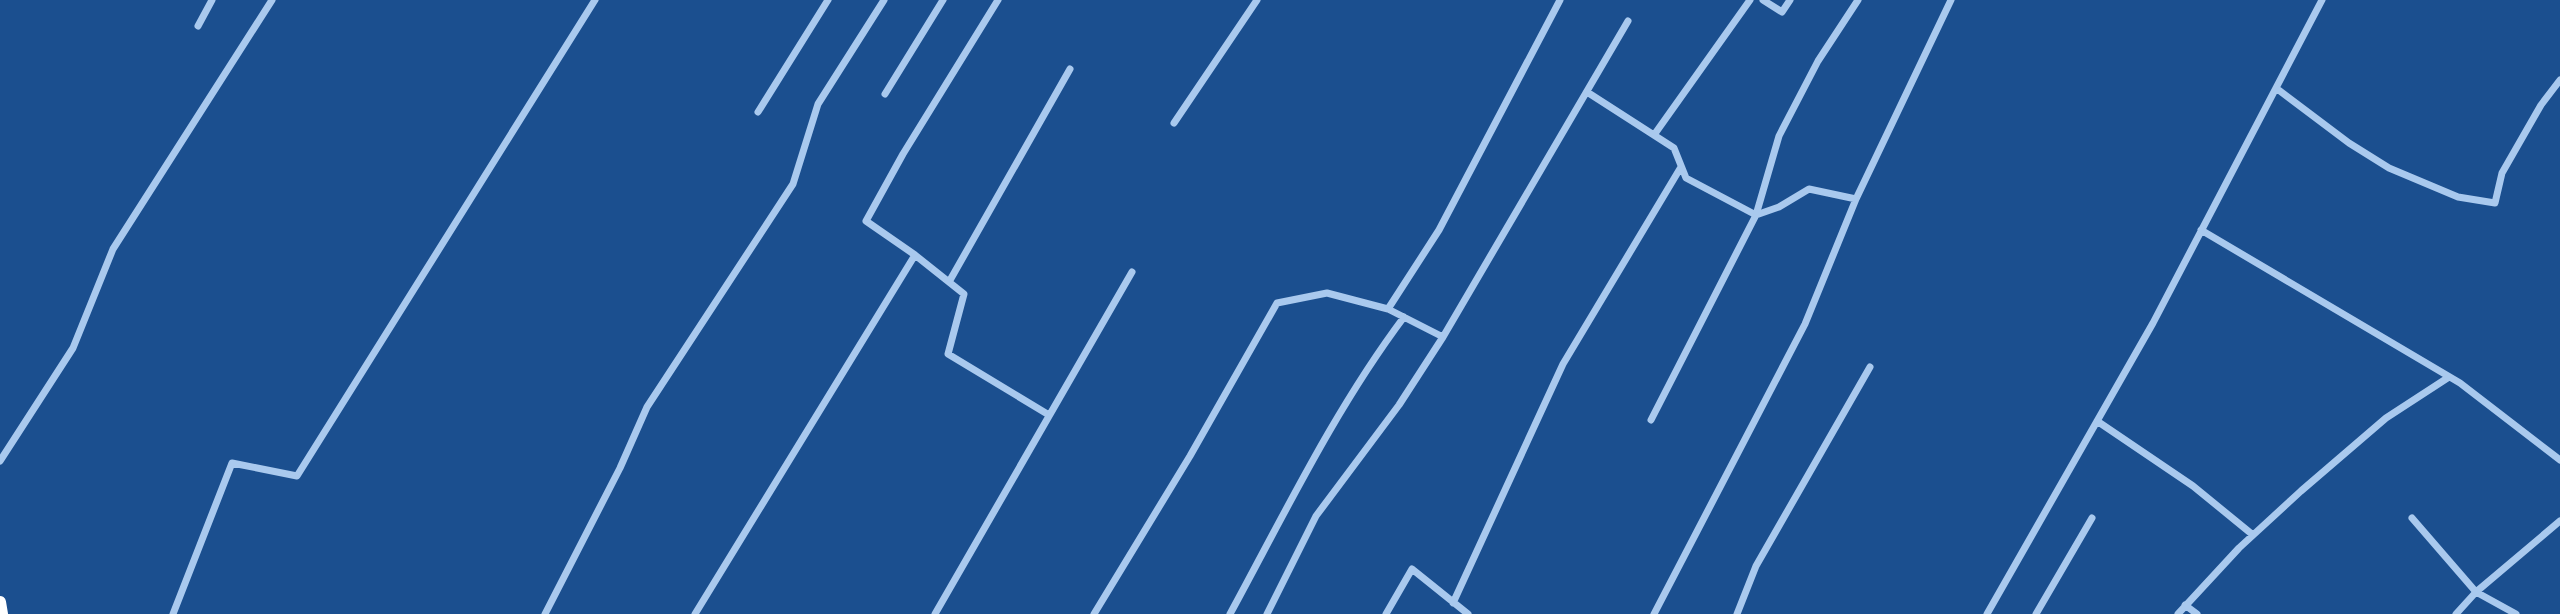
<svg xmlns="http://www.w3.org/2000/svg" width="2560" height="614" viewBox="0 0 2560 614" font-family="'Fira Sans Condensed',sans-serif">
<style>
.lines{fill:none;stroke-linecap:round;stroke-linejoin:round}
.minor{stroke:#a9c9ee;stroke-width:7}
.highway{stroke:#fff;stroke-width:12}
</style>
<rect width="100%" height="100%" fill="#1b4f8f"/>
<g class="lines">
<path class="minor" d="M998 0 903 154 866 221 915 255 964 294 948 354 1049 415
M1763 0 1782 12 1790 0
M198 26 212 0
M2276 88 2349 143 2389 168 2458 197 2495 203 2502 173 2541 105 2560 80
M1587 92 1674 148 1686 178 1756 215 1779 207 1809 189 1856 199
M885 94 943 0
M758 112 828 0
M1174 123 1257 0
M1654 135 1750 0
M2201 230 2460 383 2560 460
M949 282 1070 69
M1388 309 1439 230 1560 0
M1651 420 1756 215 1779 136 1818 61 1858 0
M2097 421 2193 486 2253 535
M0 461 73 348 113 249 272 0
M2412 518 2476 592 2516 614
M1453 603 1563 364 1681 167
M2185 605 2197 614
M173 614 232 463 297 476 595 0
M545 614 620 468 647 407 793 184 818 104 884 0
M695 614 915 255
M935 614 1132 272
M1094 614 1190 456 1277 303 1327 293 1388 309 1443 337
M1230 614C1285 513 1335 409 1404 317
M1267 614 1316 516 1399 405 1443 337 1628 21
M1386 614 1412 569 1468 614
M1654 614 1805 324 1856 199 1951 0
M1737 614 1756 566 1870 367
M1987 614 2153 323 2322 0
M2036 614 2092 518
M2178 614 2239 548 2301 491 2386 418 2449 377
M2456 614 2476 592 2560 521"/>
<path class="highway" d="M0 602 2 614"/>
</g>
</svg>
